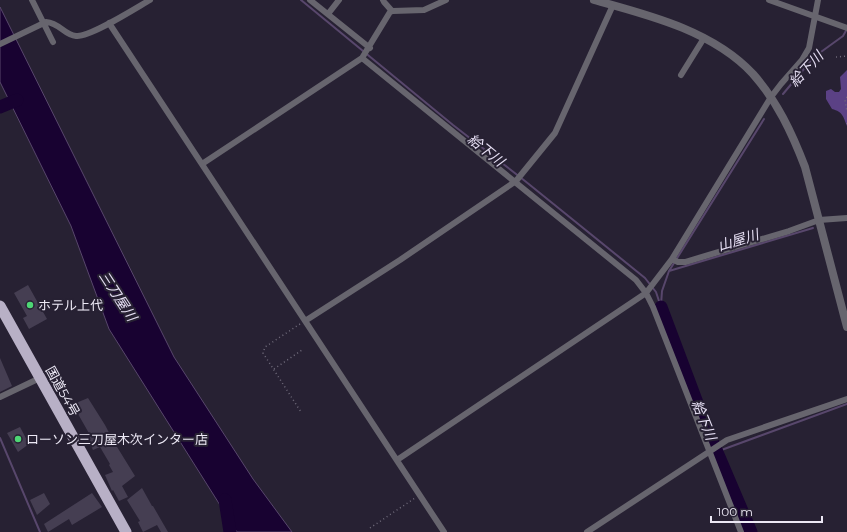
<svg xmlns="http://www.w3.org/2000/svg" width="847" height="532" viewBox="0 0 847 532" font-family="Montserrat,'Noto Sans JP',sans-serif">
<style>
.forest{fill:#5b4185}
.water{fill:#180231;stroke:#58476c}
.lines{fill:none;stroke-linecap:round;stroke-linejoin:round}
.stream{stroke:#58476c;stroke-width:2}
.river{stroke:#180231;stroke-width:13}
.building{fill:#453e52}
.path{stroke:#6f6a7a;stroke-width:1.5;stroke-dasharray:1 3;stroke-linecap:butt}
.minor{stroke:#67656e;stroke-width:6}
.tertiary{stroke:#67656e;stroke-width:8}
.trunk{stroke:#b8b0c6;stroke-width:11}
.poi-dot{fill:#4ed675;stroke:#272133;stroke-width:1.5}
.labels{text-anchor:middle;stroke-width:4;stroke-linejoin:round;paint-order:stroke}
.poi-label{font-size:13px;fill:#ece8f5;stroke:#272133;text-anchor:start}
.street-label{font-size:13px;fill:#ece8f5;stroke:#272133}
.water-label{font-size:14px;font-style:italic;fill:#e7e0f5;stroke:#272133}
</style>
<rect width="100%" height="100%" fill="#272133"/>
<path class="forest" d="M847 70V126C843 116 843 112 832 109L826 99V91L831 89 835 92H839L841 89 840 77Z"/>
<path class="water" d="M0 7 174 357 253 479 292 532H237L109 329 71 226 0 82Z"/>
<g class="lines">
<path class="stream" d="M301 0 453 125 525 181 645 278 656 292 661 307
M783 94 814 57 843 36 847 29
M669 271 813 228
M661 305 662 291 669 271 764 119
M0 438 40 532
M716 452 847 404"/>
<path class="river" d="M0 107 17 100
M661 307 705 424 751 532
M225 500 230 532"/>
</g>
<path class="building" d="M28 285 47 319 29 329 23 318 27 316 14 293Z
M0 358 12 386 0 392Z
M88 398 105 425 114 442 135 476 122 486 128 497 119 501 113 490 112 491 105 475 113 472 109 465 110 464 100 447 93 450 87 437 90 435 78 414 82 412 76 403Z
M20 427 29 444 18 452 7 433Z
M142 488 152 506H153L168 532H161L157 525 143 532 138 522 140 521 127 500Z
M44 493 50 504 37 515 30 500Z
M92 493 102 507 72 525 69 519 48 532 44 524Z"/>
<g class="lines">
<path class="path" d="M836 57 847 56
M847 97 845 100 847 112
M847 124V121
M300 324 265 347 263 353 301 412
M274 369 302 350
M370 528 415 498"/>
<path class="minor" d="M32 0 53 42
M310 0 370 48
M383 0 384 2 392 11
M769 0 847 28
M328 14 339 0
M109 23 444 532
M0 44 46 22C60 23 64 35 76 36 89 38 136 8 150 0
M362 58 636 280 646 293 653 307 741 532
M681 75 704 38
M202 164 362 58 390 12 393 11 424 10 446 0
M672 259 678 262H685L789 231 819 220 847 218
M305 321 400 260 516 181 555 133 613 5
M0 397 40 378
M397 460 646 293 672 259 771 97 781 84 802 60 809 48 818 0
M587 532 727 440 847 399"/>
<path class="tertiary" d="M594 0C649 15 713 31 753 74 777 101 792 133 805 167L847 327"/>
<path class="trunk" d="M0 306 126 532"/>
</g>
<g class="poi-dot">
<circle cx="30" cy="305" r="4"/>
<circle cx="18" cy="439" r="4"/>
</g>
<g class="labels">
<g class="poi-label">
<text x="38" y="310">ホテル上代</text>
<text x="26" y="444">ローソン三刀屋木次インター店</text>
</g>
<g class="street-label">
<text transform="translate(63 391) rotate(61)" y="5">国道54号</text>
</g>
<g class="water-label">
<text transform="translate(806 69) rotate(-47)" y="5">給下川</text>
<text transform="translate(486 150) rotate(39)" y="5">給下川</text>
<text transform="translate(738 240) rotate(-17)" y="5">山屋川</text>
<text transform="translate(118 296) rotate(57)" y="5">三刀屋川</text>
<text transform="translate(704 420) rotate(68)" y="5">給下川</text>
</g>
</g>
<path d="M711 516v6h111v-6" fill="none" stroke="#ece8f5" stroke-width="2"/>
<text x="717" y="516" font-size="12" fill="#ece8f5" stroke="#272133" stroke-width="3" paint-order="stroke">100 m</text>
</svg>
